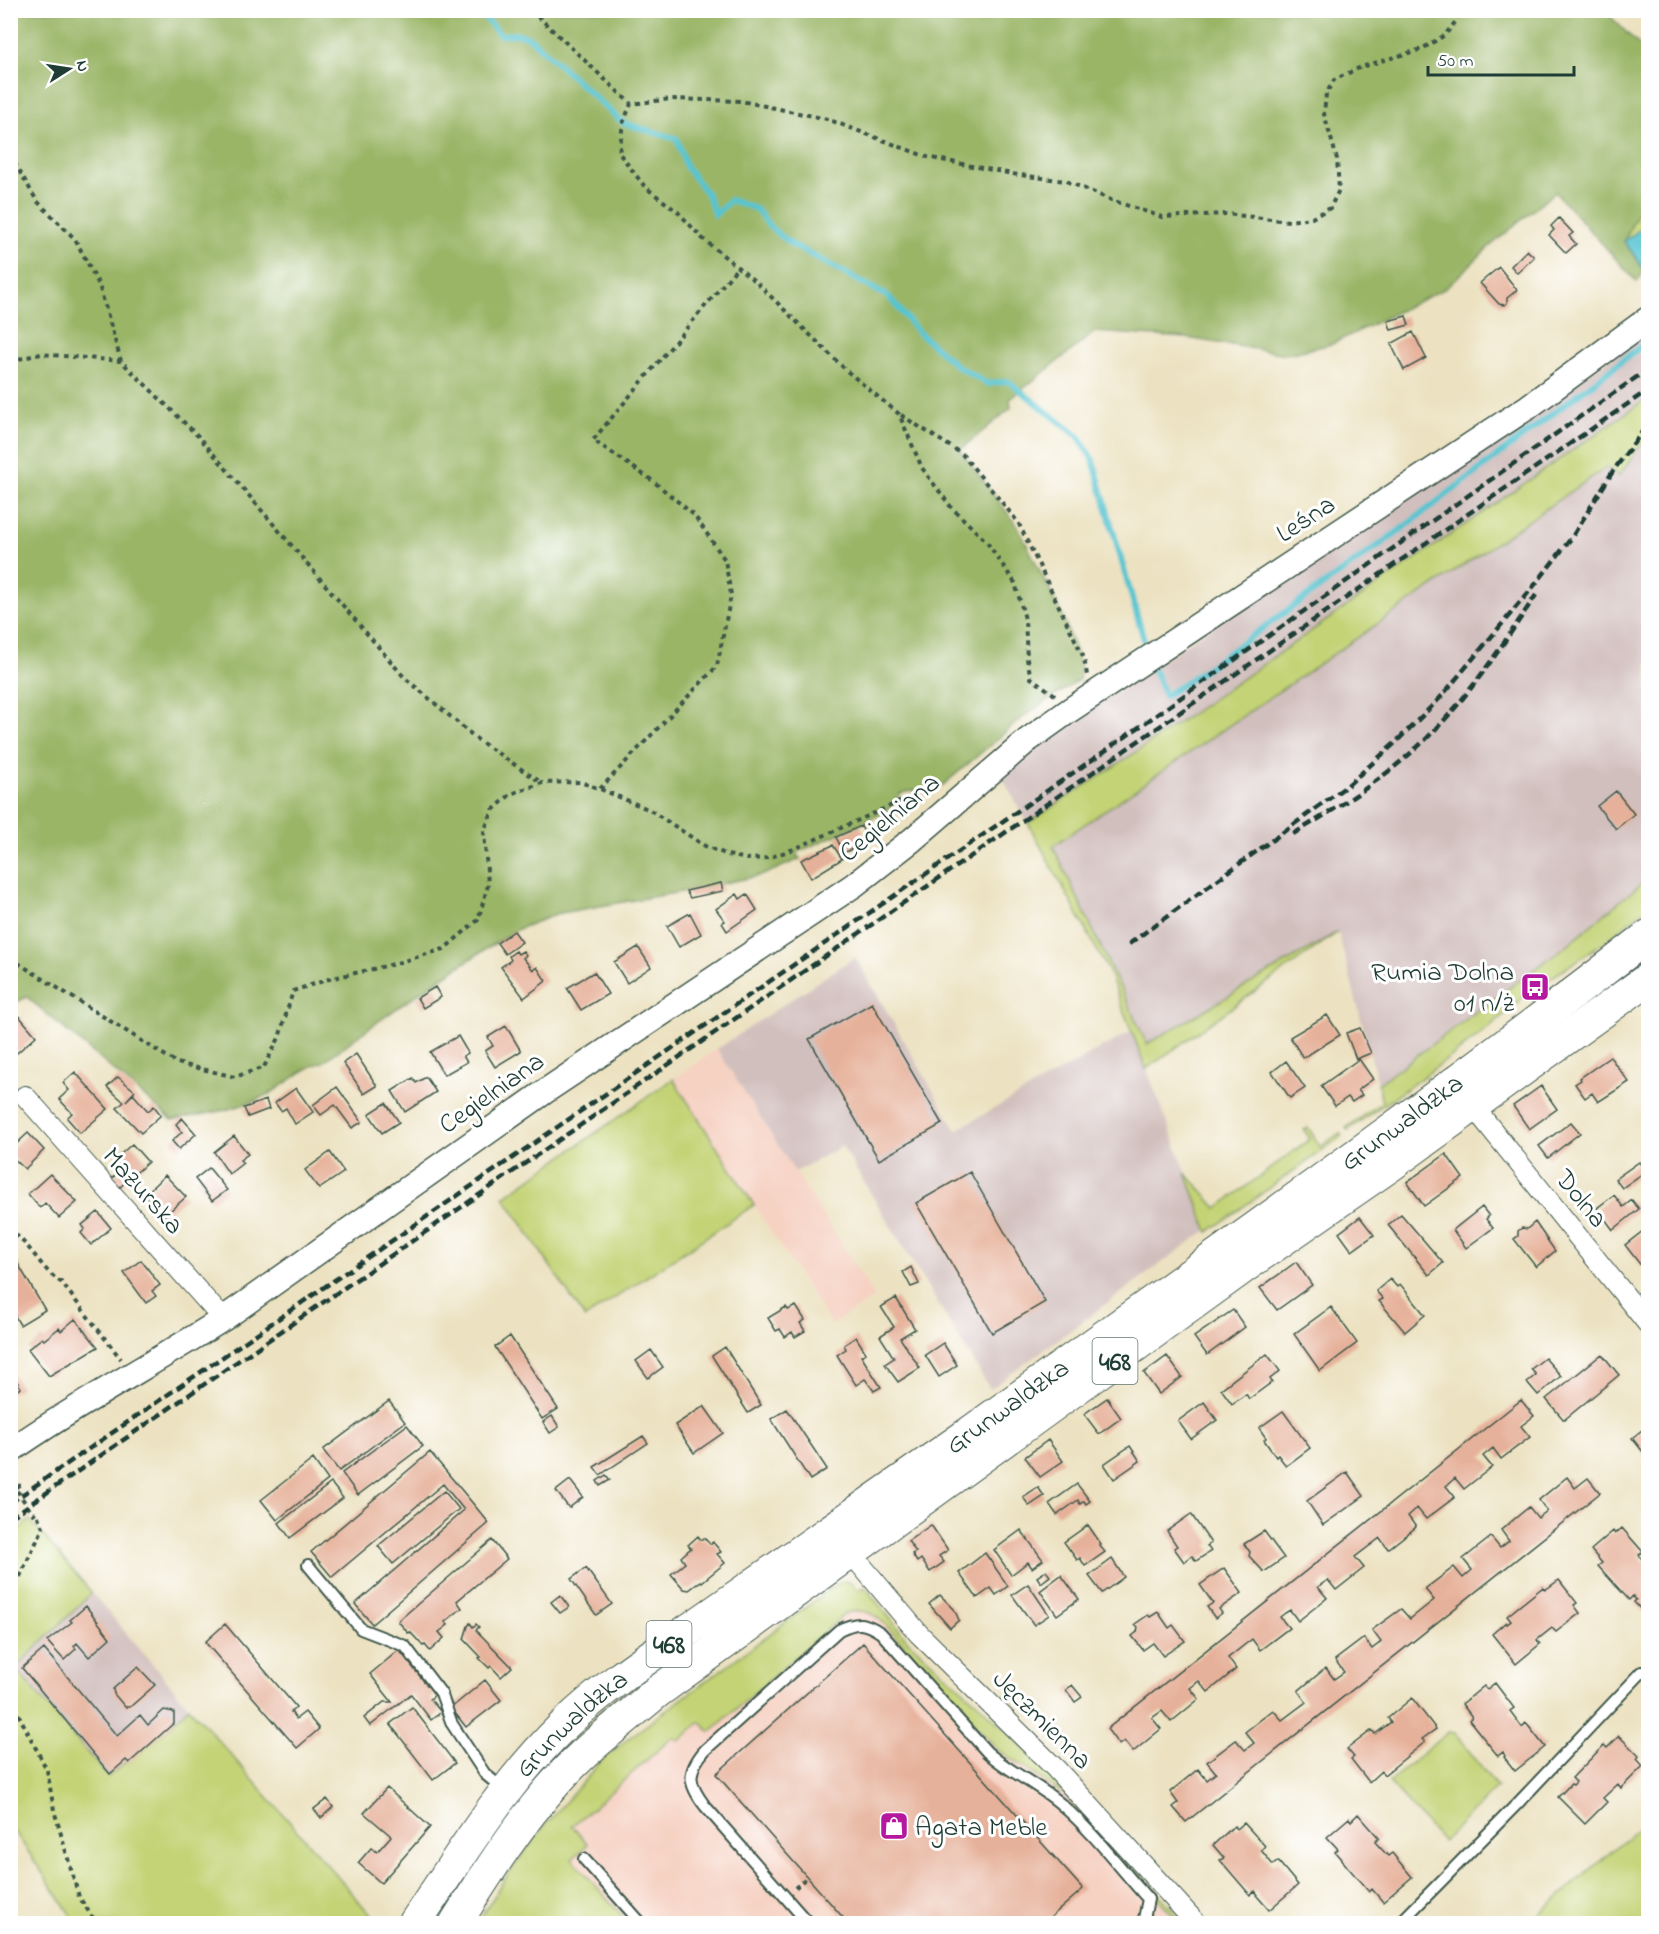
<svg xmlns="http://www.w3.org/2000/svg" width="1659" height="1934" viewBox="0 0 1659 1934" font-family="'Indie Flower',sans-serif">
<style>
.built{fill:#f6d2c3}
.industrial{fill:#d1bfbd}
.green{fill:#c3d375;stroke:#718854;stroke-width:1.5}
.forest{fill:#9ab566;stroke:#5c794d;stroke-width:1.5}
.water{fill:#57c4d0;stroke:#3b8082;stroke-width:1.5}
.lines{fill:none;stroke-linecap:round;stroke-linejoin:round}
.stream{stroke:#57c4d0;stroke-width:6}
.building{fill:#e6b19a}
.service-casing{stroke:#3e5649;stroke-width:14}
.minor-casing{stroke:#3e5649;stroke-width:22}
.tertiary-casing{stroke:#3e5649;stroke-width:27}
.primary-casing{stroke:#3e5649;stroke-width:34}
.path{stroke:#3e5649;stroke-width:4;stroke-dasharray:4.5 4.5;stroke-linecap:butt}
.service{stroke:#fff;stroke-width:10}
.minor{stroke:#fff;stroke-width:20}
.tertiary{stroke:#fff;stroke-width:24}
.primary{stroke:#fff;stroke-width:32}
.rail{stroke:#1f3d34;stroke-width:4.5;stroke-dasharray:9 4.5;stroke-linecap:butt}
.labels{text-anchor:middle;stroke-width:6;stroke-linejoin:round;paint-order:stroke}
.shield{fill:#fff;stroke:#627771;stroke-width:1.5}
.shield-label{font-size:26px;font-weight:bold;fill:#1f3d34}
.street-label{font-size:27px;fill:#1f3d34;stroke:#fff}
.poi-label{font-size:27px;fill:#1f3d34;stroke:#fff;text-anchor:end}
</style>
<rect width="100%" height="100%" fill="#fff"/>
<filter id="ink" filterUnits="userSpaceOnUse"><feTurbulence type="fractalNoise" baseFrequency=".0167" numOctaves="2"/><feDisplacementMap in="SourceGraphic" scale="12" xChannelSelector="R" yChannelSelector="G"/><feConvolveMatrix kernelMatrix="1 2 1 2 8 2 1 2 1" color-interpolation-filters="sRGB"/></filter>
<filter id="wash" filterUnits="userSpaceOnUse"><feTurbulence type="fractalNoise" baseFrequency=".008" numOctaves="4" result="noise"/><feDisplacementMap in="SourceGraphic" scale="24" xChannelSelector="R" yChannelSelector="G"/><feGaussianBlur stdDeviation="1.35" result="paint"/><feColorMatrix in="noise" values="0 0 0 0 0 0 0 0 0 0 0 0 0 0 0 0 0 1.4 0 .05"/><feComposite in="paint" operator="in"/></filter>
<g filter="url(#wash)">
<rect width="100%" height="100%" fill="#ece2c1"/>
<path class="built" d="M717 1049 875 1297 831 1325 673 1079Z
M859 1609 873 1613 884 1623 999 1751 1065 1795 1180 1923H629L572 1859 588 1844 572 1826 674 1736 679 1741 701 1721 710 1732 846 1613Z"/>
<path class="industrial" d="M1648 333V878L1566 946 1378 1084 1338 932 1147 1044 1053 846 1036 839 1001 775 1088 710Z
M855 957 956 1130 1132 1031 1208 1229 990 1389 842 1146 795 1172 717 1049Z
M92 1593 189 1707 175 1720 174 1723 109 1777 15 1667Z"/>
<path class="green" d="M1648 190V224L1624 241Z
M1648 398V441L1641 445 1619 476 1607 467 1053 846 1147 1044 1338 932 1146 1069 1109 972 1028 823 1132 755Z
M1648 878V906C1615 936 1577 961 1539 986L1538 983 1529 989 1530 991C1475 1044 1410 1085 1348 1130L1346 1128 1382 1102 1378 1084 1566 946Z
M673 1079 754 1205 585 1318 504 1197Z
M1308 1127 1320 1147 1340 1133 1342 1136 1208 1232 1186 1173 1217 1208 1310 1139 1304 1130Z
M30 1520 92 1593 15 1668 108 1777 127 1761 129 1762 174 1723 175 1720 189 1707 378 1923H76L11 1826 10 1536Z
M845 1581 852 1583 858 1590 865 1587 908 1641 982 1707 1059 1783 1185 1923H1180L1065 1795 999 1751 884 1623C871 1612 863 1608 846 1613L710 1732 700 1722 679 1741 673 1737 572 1826 588 1844 572 1859 629 1923 477 1924 508 1874 543 1828 603 1759 629 1738 840 1582Z
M1448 1732 1455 1733 1497 1787 1443 1842 1389 1782Z
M1648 1820V1923H1529Z"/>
<path class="forest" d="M10 11H1605L1648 54V190L1624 241 1643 268V273L1637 282 1555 192 1488 248 1446 288 1332 344 1287 354 1187 338 1095 332 1010 399 1011 408 960 450 1018 527 1063 617 1081 667 1079 680 1027 714 943 785 901 793 886 812 796 853 800 859 763 875 686 891 555 914C541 922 526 924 513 932 448 972 384 1016 323 1062 301 1068 287 1085 267 1095 238 1110 204 1114 172 1120L27 997 11 1005Z"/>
<path class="water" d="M1648 224V265L1643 268 1624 241Z"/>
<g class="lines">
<path class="stream" d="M478 10 500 35 519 34 530 38 623 123 677 139 686 167 707 194 715 215 730 200 756 209 771 228 791 244 889 297 918 332 957 366 988 384 1008 381 1078 436 1093 460 1144 640
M1154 670 1165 696 1210 666 1403 528 1648 341"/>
</g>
<g id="blocks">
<path class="building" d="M1559 218 1573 233 1569 236 1576 244 1566 253 1549 235 1554 230 1551 226Z
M1527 250 1534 257 1517 273 1511 266Z
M1499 267 1517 290 1507 298V303L1504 305 1499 304 1480 283Z
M1406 316 1409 325 1391 330 1388 321Z
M1413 332 1426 358 1404 370 1391 344Z
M1616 791 1634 814 1616 829 1597 806Z
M861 826 868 841 844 853 836 837Z
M833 845 842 859 811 878 801 860Z
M721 883 723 891 690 898 686 891Z
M737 894 740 899 747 894 757 910 727 931 722 923 725 921 716 909Z
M690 913 701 934 679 947 667 926Z
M514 931 522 942 505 954 497 943Z
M638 947 651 967 627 983 614 962Z
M516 951 518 954 523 951 526 955 523 958 533 970 537 967 546 981 524 998 501 967 511 960 509 956Z
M594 972 608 994 581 1010 567 988Z
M435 987 441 997 423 1008 417 998Z
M872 1003 942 1124 879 1160 809 1039Z
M1327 1015 1340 1035 1303 1058 1290 1037Z
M19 1016 36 1036 17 1053 10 1046V1024Z
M506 1026 521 1051 495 1067 485 1051 493 1046 488 1037Z
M1360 1028 1371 1053 1356 1059 1346 1033Z
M458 1036 468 1053 463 1056 467 1062 444 1075 430 1052Z
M356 1054 377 1086 364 1094 343 1063Z
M1610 1057 1629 1082 1598 1102 1592 1093 1585 1098 1575 1084 1581 1080 1580 1078Z
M1359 1059 1373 1079 1358 1090 1362 1095 1352 1102 1348 1097 1335 1106 1321 1086Z
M1286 1061 1305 1088 1290 1098 1272 1072Z
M75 1072 108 1109 80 1133 67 1118 72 1113 59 1099 69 1090 63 1083Z
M118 1077 135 1091 126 1101 133 1094 148 1111 154 1106 161 1115 141 1133 117 1108 124 1102 107 1087Z
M426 1077 436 1092 405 1112 392 1091 413 1078 416 1083Z
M1541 1086 1557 1109 1529 1129 1513 1106Z
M337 1087 362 1122 352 1128 335 1105 321 1115 313 1105Z
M296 1088 313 1112 295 1124 286 1108 281 1111 275 1103Z
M266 1100 269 1109 248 1117 244 1108Z
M386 1103 399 1122 382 1133 369 1114Z
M182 1118 196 1134 179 1149 172 1141 182 1132 176 1124Z
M1571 1122 1580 1133 1548 1158 1539 1146Z
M28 1133 44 1150 25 1169 10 1155V1150Z
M234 1136 248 1154 240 1160 243 1163 229 1174 214 1152Z
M132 1144 148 1162 119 1188 111 1179 122 1170 114 1160Z
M330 1152 344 1172 319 1189 305 1170Z
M1446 1154 1463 1178 1424 1206 1407 1182Z
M1639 1162 1646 1171 1622 1188 1615 1179Z
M209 1168 227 1190 212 1201 195 1179Z
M970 1172 1045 1302 992 1333 916 1203Z
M50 1174 77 1202 59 1218 45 1203 40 1208 28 1194Z
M165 1175 186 1197 163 1217 144 1195Z
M1614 1195 1623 1207 1632 1200 1639 1209 1613 1230 1597 1208Z
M1482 1207 1489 1216 1486 1219 1493 1228 1466 1248 1453 1230Z
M98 1212 111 1228 91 1245 81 1233 85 1229 82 1225Z
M1401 1214 1443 1263 1429 1275 1388 1225Z
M1360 1217 1374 1235 1352 1251 1339 1233Z
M1535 1222 1555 1251 1536 1267 1514 1239 1518 1236V1231L1522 1228 1527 1229Z
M1648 1227V1262L1642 1267 1625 1245Z
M10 1250 45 1310 20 1325 10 1308Z
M141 1260 160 1285 152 1291 156 1296 146 1303 124 1273Z
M1296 1262 1312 1285 1277 1310 1260 1288Z
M911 1267 919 1284 911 1287 903 1272Z
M1390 1279 1397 1287 1400 1284 1425 1315 1405 1332 1379 1301 1383 1299 1376 1291Z
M896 1298 915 1329 900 1338 920 1368 898 1382 885 1364 894 1358 880 1336 894 1327 881 1307Z
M796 1306 805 1320 800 1323 805 1331 795 1337 792 1332 785 1337 780 1329 776 1331 768 1318 786 1307 788 1310Z
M1331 1307 1357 1343 1320 1371 1294 1334Z
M1233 1310 1245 1327 1207 1355 1194 1337Z
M75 1319 98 1347 49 1376 28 1349 42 1338 44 1340 59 1328 61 1331Z
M510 1336 558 1409 542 1419 495 1347Z
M856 1337 866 1353 861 1356 881 1387 874 1391 865 1379 856 1385 837 1355 846 1349 844 1345Z
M943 1343 957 1365 939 1377 925 1355Z
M725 1347 761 1405 748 1413 712 1356Z
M651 1350 663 1367 648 1378 636 1361Z
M1267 1354 1280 1371 1270 1379 1272 1382 1249 1399 1246 1394 1232 1404 1221 1389Z
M1602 1354 1619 1375 1564 1420 1546 1399Z
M1167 1356 1182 1377 1159 1394 1144 1373Z
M1545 1358 1561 1376 1538 1395 1527 1382 1536 1375 1531 1369Z
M10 1370 21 1388 10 1394Z
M1107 1398 1121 1418 1099 1434 1084 1414Z
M1521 1400 1534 1416 1521 1426 1530 1437 1501 1459 1493 1448 1483 1456 1492 1467 1464 1489 1455 1478 1446 1486 1455 1497 1426 1519 1417 1508 1408 1516 1416 1527 1388 1549 1380 1538 1355 1557 1364 1568 1336 1590 1328 1580 1318 1587 1327 1598 1298 1621 1290 1610 1285 1613 1280 1617 1289 1628 1260 1650 1252 1639 1228 1658 1236 1669 1208 1692 1199 1681 1190 1688 1199 1699 1171 1722 1162 1711 1152 1718 1161 1729 1133 1752 1124 1741 1119 1745 1107 1729Z
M389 1401 405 1422 339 1471 323 1450Z
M1204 1402 1217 1420 1191 1439 1178 1421Z
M704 1406 723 1433 694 1453 675 1425Z
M787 1409 827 1469 810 1480 771 1419Z
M1283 1411 1310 1448 1286 1466 1278 1455 1276 1457 1264 1440 1266 1438 1259 1428Z
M552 1416 559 1427 550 1433 543 1422Z
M407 1425 423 1446 358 1495 342 1473Z
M1648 1425V1458L1632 1438Z
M643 1436 648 1443 600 1475 594 1467Z
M1048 1440 1063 1461 1040 1477 1025 1457Z
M1130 1446 1140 1461 1114 1479 1104 1464Z
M430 1452 489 1523 372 1624 355 1604 464 1510 443 1484 332 1577 311 1552Z
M313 1459 328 1480 277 1520 261 1500Z
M1347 1472 1364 1496 1323 1525 1307 1501Z
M606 1475 610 1480 600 1486 597 1481Z
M1567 1477 1575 1488 1588 1478 1600 1493 1186 1822 1173 1807 1178 1803 1170 1792 1198 1769 1207 1780 1216 1773 1207 1762 1236 1740 1245 1750 1254 1743 1245 1732 1273 1710 1282 1720 1306 1702 1298 1691 1326 1668 1334 1679 1344 1672 1335 1660 1364 1638 1372 1649 1381 1642 1372 1630 1401 1609 1410 1619 1434 1600 1425 1589 1454 1567 1463 1578 1472 1570 1463 1559 1491 1537 1500 1548 1509 1541 1501 1530 1529 1507 1538 1518 1543 1514 1547 1511 1539 1500Z
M570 1480 583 1497 569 1508 556 1491Z
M331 1483 343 1498 290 1538 279 1523Z
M1077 1484 1090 1501 1086 1504 1084 1501 1080 1504 1078 1500 1057 1515 1049 1504Z
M1038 1487 1044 1496 1029 1506 1023 1497Z
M444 1491 459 1509 393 1564 378 1546Z
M1191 1514 1211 1543 1207 1546 1211 1551 1196 1561 1192 1556 1184 1562 1174 1548 1177 1546 1167 1531Z
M931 1525 948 1550 939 1556 944 1562 930 1572 921 1559 917 1562 912 1554 916 1552 908 1541Z
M1088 1525 1101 1544 1099 1545 1105 1552 1085 1566 1080 1558 1077 1560 1064 1542Z
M1622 1528 1643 1552 1639 1555 1648 1567V1614L1646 1615 1634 1602 1636 1600 1633 1596 1629 1600 1598 1566 1602 1563 1591 1550 1613 1531 1615 1534Z
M1021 1530 1043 1560 1032 1568 1028 1562 1011 1575 994 1550Z
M1264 1531 1284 1558 1264 1572 1249 1556 1250 1552 1244 1544Z
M698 1536 701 1540 704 1538 710 1544 713 1542 721 1552 717 1554 725 1563 702 1582 701 1581 689 1590 684 1589 671 1574 685 1563 681 1557 691 1548 688 1545Z
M492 1540 507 1559 457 1601 462 1608 445 1622 448 1625 439 1632 444 1638 430 1651 425 1645 423 1646 410 1632 408 1633 398 1621Z
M985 1553 1008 1586 996 1595 991 1588 977 1598 959 1573Z
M1112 1559 1124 1577 1102 1593 1089 1576Z
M586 1568 612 1604 596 1615 571 1579Z
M1224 1568 1242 1593 1219 1609 1222 1613 1215 1618 1207 1607 1213 1603 1200 1585Z
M1046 1571 1050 1576 1041 1583 1037 1577Z
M1061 1575 1079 1599 1057 1615 1040 1591Z
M1559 1580 1577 1603 1574 1605 1580 1613 1556 1632 1552 1628 1537 1640 1540 1644 1516 1664 1492 1634 1506 1622 1507 1624 1511 1621 1507 1616 1543 1587 1545 1590Z
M1028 1584 1049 1615 1034 1625 1012 1595Z
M560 1595 569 1607 560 1613 551 1602Z
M940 1595 954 1609 959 1620 950 1628 929 1604Z
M86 1606 110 1638 89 1657 77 1643 74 1646 76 1649 64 1660 47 1641 72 1622 70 1620Z
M1158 1612 1169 1628 1173 1625 1185 1641 1163 1656 1153 1643 1143 1650 1132 1636 1137 1632 1138 1627 1135 1624 1148 1615 1150 1617Z
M470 1623 473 1627 476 1624 479 1627 476 1630 512 1667 501 1677 491 1666 489 1668 479 1658 481 1657 464 1639 468 1626Z
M225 1624 296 1707 291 1712 296 1719 305 1712 319 1729 297 1748 205 1642Z
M863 1643 1083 1889 1044 1923H848L716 1774Z
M44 1649 117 1736 140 1715 148 1725 164 1710 174 1712V1723L129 1763 126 1760 110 1774 22 1668Z
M399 1650 435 1695 430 1699 441 1712 431 1720 411 1694 370 1726 364 1718 384 1702H392L370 1674Z
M138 1667 155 1685 130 1707H125L114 1694 113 1689Z
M485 1680 501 1700 466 1727 451 1708Z
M1495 1683 1514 1708 1510 1711 1522 1727 1526 1723 1545 1747 1515 1771 1504 1757 1505 1756 1503 1752 1498 1756 1469 1720 1472 1717 1462 1704 1484 1686 1487 1689Z
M1072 1685 1082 1697 1075 1702 1066 1690Z
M1412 1698 1436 1729 1422 1739 1425 1742 1384 1775 1381 1771 1369 1782 1351 1759 1354 1757 1347 1749 1372 1730 1375 1734 1391 1722 1388 1718Z
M412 1707 455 1763 433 1780 390 1724Z
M1619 1736 1639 1756 1637 1759 1643 1766 1621 1788 1618 1784 1603 1798 1607 1802 1585 1824 1558 1797 1571 1784 1573 1785 1576 1782 1572 1778 1604 1745 1607 1748Z
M387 1788 430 1827 381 1883 358 1863 371 1848 377 1852 391 1836 364 1813Z
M327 1799 333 1807 321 1818 314 1809Z
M1358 1814 1379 1838 1375 1842 1388 1856 1392 1853 1412 1877 1383 1902 1372 1889 1369 1892 1335 1852 1338 1849 1327 1837 1349 1818 1351 1821Z
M1244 1823 1265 1846 1261 1850 1273 1865 1278 1861 1298 1885 1269 1910 1257 1896 1258 1895 1255 1891 1250 1895 1220 1860 1224 1858 1213 1845 1234 1826 1237 1829Z"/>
</g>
</g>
<g filter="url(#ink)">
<use href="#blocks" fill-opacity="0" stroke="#3e5649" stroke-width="1.5"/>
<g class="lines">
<g class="service-casing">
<path id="service" d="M308 1565 361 1629 405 1646 441 1693 452 1724 485 1774 503 1789
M584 1859 642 1924
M809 1924 705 1806C688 1784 686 1772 705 1750L839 1630C857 1621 865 1622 881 1633L987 1752C1010 1773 1040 1785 1063 1806 1094 1833 1120 1868 1148 1899L1143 1924
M1399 1924 1518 1803 1642 1672"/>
</g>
<g class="minor-casing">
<path id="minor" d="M25 1096 223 1319
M1473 1106 1648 1324
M850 1552 919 1634 1056 1769 1197 1924"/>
</g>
<g class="tertiary-casing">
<path id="tertiary" d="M10 1451C78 1403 153 1364 223 1319L550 1088 854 885 912 840 1028 740 1070 710 1528 407 1648 319"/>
</g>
<g class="primary-casing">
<g id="primary">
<path id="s1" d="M414 1924C460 1856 504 1783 563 1726 605 1685 655 1653 703 1620 790 1558 878 1498 965 1436 1194 1271 1426 1109 1648 936"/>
<path d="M455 1924C486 1875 518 1824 557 1781 586 1748 623 1721 657 1692L1255 1259 1391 1165 1648 979"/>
</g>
</g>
<path class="path" d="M531 10 631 104
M10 155 37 201 75 239 99 285 121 361
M10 361 41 354 121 361 198 436 404 677 478 740 542 783
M901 415 962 454 1018 522 1084 658 1087 675
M1055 695 1031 678 1027 659 1025 619 1015 583 986 541 951 507 922 468 899 414 848 372 757 283 702 238 678 212 645 187 619 153 623 123 631 104 671 99 741 101 827 119 927 157 1012 174 1066 181 1111 200 1162 217 1226 214 1289 221 1312 218 1330 208 1339 190 1337 159 1324 114 1326 94 1334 80 1361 67 1422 49 1445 35 1456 21 1460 10
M600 789 717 666 731 595 725 560 694 515 653 481 593 440 737 268
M10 958 177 1063 235 1077 264 1067 279 1038 293 991 329 979 390 965 444 949 478 920 488 885 484 831 493 810 511 794 542 783 580 782 600 789 650 810 705 846 728 855 747 859 768 858 794 849 908 798
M10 1227C15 1235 21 1239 27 1246 38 1258 47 1274 61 1282L121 1359
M10 1602 13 1591 43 1528 36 1512 33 1514 15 1488 19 1485 12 1475 17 1471
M10 1698 47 1770 54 1810 79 1897 97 1924
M795 1888 807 1877"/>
<use href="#service" class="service"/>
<use href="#minor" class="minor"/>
<use href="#tertiary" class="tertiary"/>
<use href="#primary" class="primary"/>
<path class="rail" d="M1293 834C1341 806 1387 777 1427 738 1470 696 1503 644 1536 595
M1129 944 1348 785 1394 744 1440 698 1538 581 1572 537 1613 471 1648 424
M10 1503 1105 751 1648 369
M10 1518 1648 390"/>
</g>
</g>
<defs>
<g id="bus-square" transform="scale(1.5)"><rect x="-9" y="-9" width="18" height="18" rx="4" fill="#b5179e" stroke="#fff"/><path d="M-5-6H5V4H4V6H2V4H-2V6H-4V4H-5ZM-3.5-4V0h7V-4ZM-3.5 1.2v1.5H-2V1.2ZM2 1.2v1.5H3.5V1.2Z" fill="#fff"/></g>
<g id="shop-square" transform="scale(1.5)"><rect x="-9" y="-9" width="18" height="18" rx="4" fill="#b5179e" stroke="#fff"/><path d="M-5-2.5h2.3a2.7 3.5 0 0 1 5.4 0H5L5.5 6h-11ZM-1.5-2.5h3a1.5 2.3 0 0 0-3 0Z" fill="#fff"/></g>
</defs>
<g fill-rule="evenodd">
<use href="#bus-square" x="1535" y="987"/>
<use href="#shop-square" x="894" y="1826"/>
</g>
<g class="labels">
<g class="shield">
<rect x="1092.5" y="1338" width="45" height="46" rx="4.5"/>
<rect x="646.5" y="1621" width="45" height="46" rx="4.5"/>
</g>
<g class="shield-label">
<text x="1115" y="1370">468</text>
<text x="669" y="1653">468</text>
</g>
<g class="street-label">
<text transform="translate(1305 518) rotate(-33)" y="9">Leśna</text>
<text transform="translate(889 817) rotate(-40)" y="9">Cegielniana</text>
<text transform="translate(491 1092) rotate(-35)" y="9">Cegielniana</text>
<text dy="9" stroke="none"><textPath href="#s1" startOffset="1282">Grunwaldzka</textPath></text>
<text transform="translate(144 1190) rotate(48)" y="9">Mazurska</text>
<text transform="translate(1582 1198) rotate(51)" y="9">Dolna</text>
<text dy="9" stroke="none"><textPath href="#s1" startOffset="796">Grunwaldzka</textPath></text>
<text transform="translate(1043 1719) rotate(45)" y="9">Jęczmienna</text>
<text dy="9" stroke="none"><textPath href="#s1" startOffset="256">Grunwaldzka</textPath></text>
</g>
<g class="poi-label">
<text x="1514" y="980">Rumia Dolna<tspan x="1514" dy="31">01 n/ż</tspan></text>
<text x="915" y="1835" text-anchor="start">Agata Meble</text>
</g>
</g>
<rect width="1659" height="1934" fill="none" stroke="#fff" stroke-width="36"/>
<g transform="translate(69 69) rotate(78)" stroke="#ffffff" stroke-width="4.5" paint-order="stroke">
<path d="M0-4.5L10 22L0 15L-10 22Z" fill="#1f3d34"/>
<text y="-9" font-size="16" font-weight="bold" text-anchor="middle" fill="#1f3d34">N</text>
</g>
<path d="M1428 66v9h146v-9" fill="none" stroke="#1f3d34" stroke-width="3"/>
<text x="1437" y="66" font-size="18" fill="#1f3d34" stroke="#ffffff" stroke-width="4.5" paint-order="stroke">50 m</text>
</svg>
